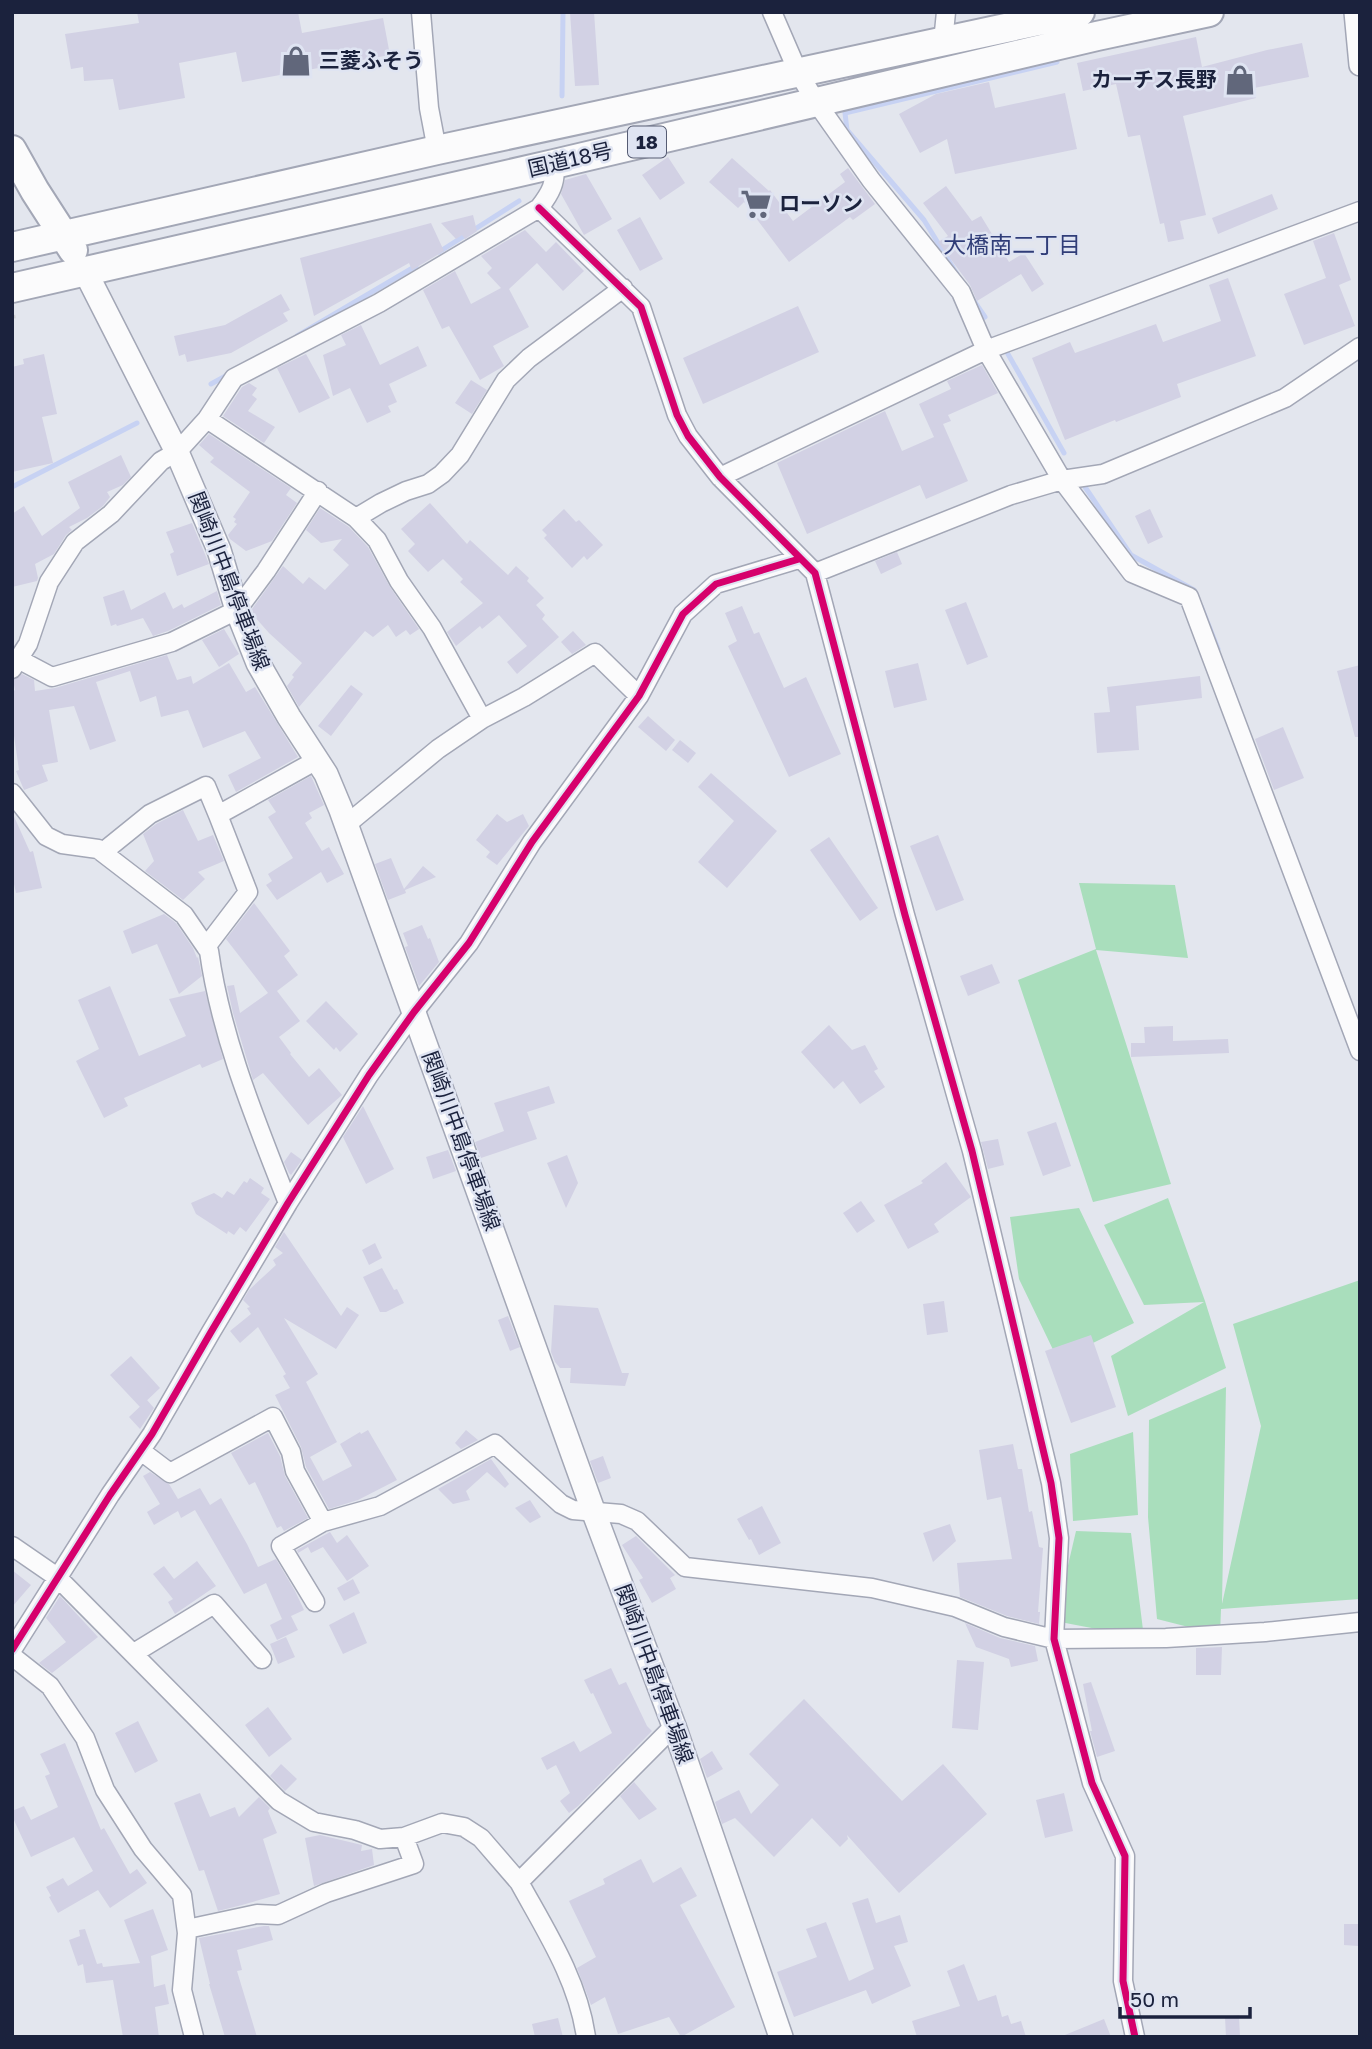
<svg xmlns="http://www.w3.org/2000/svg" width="1372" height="2049" viewBox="0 0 1372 2049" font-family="'Golos Text','Noto Sans JP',sans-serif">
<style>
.green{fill:#a9debc}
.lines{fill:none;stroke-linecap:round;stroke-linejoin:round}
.stream{stroke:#c7d2f3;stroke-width:5}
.building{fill:#d2d1e4}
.minor-casing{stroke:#a3a7b6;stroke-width:21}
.tertiary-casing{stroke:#a3a7b6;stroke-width:24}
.secondary-casing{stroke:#a3a7b6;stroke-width:26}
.trunk-casing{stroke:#a3a7b6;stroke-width:32}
.path{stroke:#cfd0d3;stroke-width:3.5;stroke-dasharray:3.5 3.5;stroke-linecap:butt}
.minor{stroke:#fbfbfc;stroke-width:18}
.tertiary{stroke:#fbfbfc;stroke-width:21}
.secondary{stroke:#fbfbfc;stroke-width:23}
.trunk{stroke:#fbfbfc;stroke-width:28}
.cycleway-casing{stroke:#dfe4f2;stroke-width:11}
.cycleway{stroke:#d6006c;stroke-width:7}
.labels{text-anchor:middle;stroke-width:5;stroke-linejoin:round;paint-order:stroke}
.shield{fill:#dfe4f2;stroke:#565c73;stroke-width:2}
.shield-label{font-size:19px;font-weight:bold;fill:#1b223d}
.poi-label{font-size:21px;font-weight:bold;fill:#1b223d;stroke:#dfe4f2;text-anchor:start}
.street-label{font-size:21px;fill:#1b223d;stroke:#dfe4f2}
.neighbourhood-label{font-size:23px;fill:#303d78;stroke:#dfe4f2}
</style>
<rect width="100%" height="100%" fill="#e3e6ee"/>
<path class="green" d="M1079 883 1175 885 1188 958 1096 950 1171 1184 1093 1202 1018 980 1096 949Z
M1168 1198 1205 1301 1226 1368 1128 1416 1111 1356 1204 1302 1144 1305 1104 1225Z
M1079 1208 1134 1323 1058 1360 1019 1279 1010 1217Z
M1360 1280V1599L1221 1609 1220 1635 1157 1619 1148 1517 1149 1420 1226 1387 1222 1604 1261 1426 1233 1324Z
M1133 1432 1138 1515 1073 1521 1070 1454Z
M1076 1531 1131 1533 1144 1638 1055 1621Z"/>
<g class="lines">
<path class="stream" d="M562 96 563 12
M439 252 519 201
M957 274 924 220 847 130 845 113 1057 62
M972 298 985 317
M297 336 416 266
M1004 347 1064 453
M211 384 231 373
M12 487 137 423
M1085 487 1131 555 1194 590
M1201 606 1218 649"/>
</g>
<path class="building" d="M137 12H298L302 33 383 18 390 55 242 82 236 52 179 63 185 98 119 110 113 79 84 81 83 67 71 69 65 34 139 23Z
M570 12H594L599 85 575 86Z
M1196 37 1202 67 1267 50 1302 43 1309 77 1254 88 1256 98 1183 116 1206 215 1180 221 1184 239 1168 242 1164 223 1160 224 1140 135 1128 137 1116 84 1083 91 1077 63Z
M989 82 995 108 1065 93 1077 149 955 174 947 139 920 153 899 114 936 94Z
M668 157 685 183 660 200 642 175Z
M732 158 769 191 770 190 793 221 845 182 840 174 848 168 875 204 853 220 850 217 789 262 744 202 738 208 709 182Z
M586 174 612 219 584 235 561 194 565 180Z
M946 186 972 221 981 216 1009 262 1024 253 1044 284 1032 292 1021 274 977 301 970 285 938 242 948 236 923 203Z
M1272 194 1278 209 1218 234 1212 218Z
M473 215 477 231 465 239 462 235 456 239 441 223Z
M640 217 663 259 640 271 617 230Z
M431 223 444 251 412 270 409 263 314 316 300 258Z
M525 230 546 252 556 242 584 271 563 291 537 263 509 289 529 327 493 346 504 366 480 380 449 326 442 329 423 290 455 271 471 304 501 288 487 273 492 268 481 256Z
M1334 233 1351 280 1339 285 1355 326 1304 345 1284 294 1326 278 1313 241Z
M1228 278 1256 356 1177 384 1181 397 1116 422 1115 420 1065 440 1032 358 1070 342 1075 353 1156 324 1163 342 1221 321 1209 285Z
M281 294 290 310 283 313 288 321 231 353 187 362 185 354 179 356 174 336 225 325Z
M798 306 819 352 703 404 683 358Z
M361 325 380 365 418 346 427 366 389 384 397 402 388 406 391 412 367 423 350 388 333 396 323 355 346 345 341 335Z
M44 354 57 414 42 417 53 463 12 472V367L24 364 23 359Z
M306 354 330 398 299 413 277 368Z
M982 365 998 393 948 415 951 421 943 424 968 481 926 499 920 485 807 534 777 463 885 411 902 451 934 437 919 404 951 389 947 381Z
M471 380 487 390 472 414 455 403Z
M249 383 257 388 252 395 257 399 248 411 275 427 264 443 223 416 242 387Z
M209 434 291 488 286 495 297 503 272 541 246 551 230 539 228 535 237 524 234 522 236 519 233 517 250 492 210 462 214 458 199 445Z
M121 455 131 477 123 485 107 492 110 497 103 506 87 518 69 527 72 530 66 535 54 554 35 564 38 578 37 581 12 587V514L24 506 42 536 80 508 68 482Z
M430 503 467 544 470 540 508 575 516 566 529 578 527 581 544 598 536 605 545 615 542 619 559 637 517 674 507 662 527 646 499 615 482 629 480 626 456 646 447 632 483 603 460 582 463 579 443 559 428 572 408 551 415 544 401 529Z
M320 508 349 527 368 547 390 587 419 629 410 635 406 630 396 637 388 625 373 637 365 631 299 707 287 686 294 677 292 675 302 663 269 633 254 616 252 609 283 566 303 584 309 577 325 590 349 565 333 550 342 539 321 543 306 530Z
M564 509 576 522 579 520 603 545 587 560 584 556 572 568 544 538 547 535 542 530Z
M1150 509 1163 537 1148 544 1135 516Z
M192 523 209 564 177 576 170 554 174 552 166 532Z
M897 552 902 564 881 574 875 561Z
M124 590 131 610 165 592 173 609 182 604 184 608 217 591 221 605 168 631 153 636 143 618 117 626 116 624 111 626 103 597Z
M966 602 988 657 967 665 945 610Z
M742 606 754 634 759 632 784 688 806 677 841 754 789 777 728 646 737 641 725 613Z
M224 629 239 654 219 667 202 640Z
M573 631 586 645 572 654 561 642Z
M167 655 177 680 191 676 193 684 229 663 246 692 255 687 298 757 236 792 228 775 261 758 245 731 203 748 188 710 161 717 156 696 140 702 130 671 96 682 116 741 90 750 74 706 49 710 58 762 42 765 48 781 24 790 16 771 19 770 12 722V692L15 690 13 680 22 674 34 680 35 691 55 688Z
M918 663 927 700 894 708 885 671Z
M1360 665V737H1355L1337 671Z
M1200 676 1202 698 1136 706 1139 750 1097 753 1094 713 1110 712 1107 687Z
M351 685 363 694 331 736 318 726Z
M648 716 675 740 666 751 638 727Z
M1283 727 1304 778 1274 790 1255 739Z
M680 740 696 753 688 763 672 750Z
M711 773 777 831 727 888 698 862 734 821 698 787Z
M311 776 324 805 309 813 312 818 305 823 322 851 329 847 344 874 327 883 321 872 277 900 266 885 272 881 268 874 293 858 268 817 276 812 268 800Z
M183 810 198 841 213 835 224 861 198 872 205 879 183 900 145 871 154 861 143 834 156 824Z
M12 812 30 852 33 851 42 888 16 893 12 875Z
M497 814 507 822 523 814 529 826 497 865 486 857 490 852 476 840Z
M938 835 964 900 936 911 910 846Z
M829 837 878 908 860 921 810 850Z
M391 858 404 889 423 866 436 877 405 890 406 893 388 900 375 864Z
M254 903 290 951 284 956 298 975 277 991 300 1021 279 1037 291 1053 290 1054 309 1077 319 1068 342 1095 308 1125 263 1073 253 1080 233 1013 227 986 234 985 240 1013 268 993 226 939Z
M164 914 176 923 193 948 197 958 198 957 202 976 179 994 157 944 132 954 123 931Z
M422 925 428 939 430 938 439 962 419 986 405 947 408 946 403 933Z
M992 964 1000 983 968 996 960 976Z
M110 986 139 1056 186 1036 169 999 205 991 223 1059 202 1068 200 1064 124 1098 128 1106 104 1118 76 1061 99 1049 78 1000Z
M326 1001 358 1034 340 1052 336 1047 334 1050 306 1021Z
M829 1025 852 1050 865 1045 878 1069 874 1071 885 1087 860 1104 843 1081 834 1089 801 1052Z
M1173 1026V1041L1228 1039 1229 1053 1131 1057V1043H1145L1144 1027Z
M549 1086 555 1103 527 1112 537 1139 481 1158 475 1142 504 1131 494 1103Z
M363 1106 394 1169 366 1184 343 1137Z
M1056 1122 1071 1166 1043 1176 1027 1132Z
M998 1139 1004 1165 988 1169 981 1142Z
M448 1150 456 1171 433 1179 426 1157Z
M291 1152 302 1160 291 1175 289 1173 284 1162Z
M567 1155 578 1183 566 1208 547 1163Z
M946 1162 971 1197 934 1224 939 1232 908 1249 884 1205 923 1183 921 1181Z
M250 1178 264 1188 261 1193 270 1199 246 1232 240 1227 234 1235 228 1231 227 1234 196 1214 191 1203 214 1193 222 1198 227 1191 234 1195 244 1181 247 1183Z
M861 1201 875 1221 857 1233 843 1213Z
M284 1232 341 1316 347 1307 359 1315 336 1349 284 1318 318 1374 306 1382 337 1442 310 1457 323 1481 352 1466 340 1444 360 1432 361 1434 368 1430 397 1480 358 1500 329 1509 306 1467 301 1447 275 1395 290 1388 283 1376 286 1374 258 1327 240 1343 230 1331 251 1314 247 1308 250 1307 243 1300 249 1290 276 1265 273 1260 283 1253 275 1247Z
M375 1243 382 1258 369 1265 362 1250Z
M382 1268 394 1290 397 1289 404 1303 386 1312H380L363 1277Z
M944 1301 948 1332 927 1335 923 1304Z
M554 1305 598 1308 622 1373H629L625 1386 570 1383 571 1368H560L555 1362 551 1352Z
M508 1316 520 1347 510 1351 498 1320Z
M1091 1335 1116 1407 1071 1423 1045 1351Z
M131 1356 160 1388 140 1407 110 1375Z
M147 1400 154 1408 140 1429 129 1417Z
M466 1430 478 1440 461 1449 455 1443Z
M268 1433 280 1456 285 1476 308 1518 284 1531 281 1526 277 1528 255 1482 249 1485 231 1453Z
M1013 1444 1018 1469H1022L1029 1512 1032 1511 1039 1547 1043 1548 1038 1612H1040L1039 1624 1007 1616 960 1597 957 1563 1012 1559 1001 1497 987 1500 979 1450Z
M603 1456 611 1478 598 1483 590 1461Z
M491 1459 509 1484 505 1488 487 1472 466 1491 470 1500 453 1504 438 1489Z
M150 1472 169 1484 178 1499 200 1488 210 1505 221 1498 247 1544 258 1567 276 1559 295 1591 304 1610 291 1616 298 1630 277 1640 270 1625 282 1619 266 1583 244 1594 195 1510 181 1518 178 1511 154 1525 147 1512 160 1504 143 1476Z
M530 1500 541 1517 530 1523 515 1508Z
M762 1506 781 1543 759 1555 751 1539 749 1540 737 1519Z
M950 1524 956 1541 933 1562 923 1533Z
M330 1532 337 1543 347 1535 369 1566 347 1581 323 1547 311 1553 308 1547 298 1553 297 1550Z
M636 1536 675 1575 670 1578 676 1589 652 1603 639 1580 643 1578 622 1545Z
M197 1561 216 1586 175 1614 168 1602 173 1599 153 1574 164 1566 174 1579Z
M12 1570 31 1585 12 1607Z
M353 1579 360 1593 344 1601 337 1588Z
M60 1596 98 1637 52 1673 39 1663 66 1642 46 1618Z
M354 1612 367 1643 343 1654 329 1625Z
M965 1623 1000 1638 1035 1646 1038 1661 1011 1667 1009 1659 976 1647Z
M286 1637 295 1657 278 1664 270 1644Z
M1222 1647 1221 1675H1196V1648Z
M957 1660 984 1662 978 1730 952 1728Z
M611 1668 619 1685 626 1682 647 1726 652 1731 578 1806 569 1813 560 1801 570 1793 556 1765 547 1770 541 1758 574 1741 580 1752 612 1733 593 1693 591 1694 584 1680Z
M1091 1682 1115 1751 1097 1757 1090 1731H1092L1083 1684Z
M804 1699 902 1801 943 1764 987 1814 899 1893 847 1835 848 1839 840 1847 812 1818 774 1857 735 1818 722 1824 715 1802 739 1790 751 1814 779 1785 749 1754Z
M268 1707 292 1739 269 1757 245 1725Z
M138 1721 158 1761 135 1773 115 1733Z
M65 1743 101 1830 104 1828 130 1874 137 1869 147 1883 110 1908 98 1890 58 1913 49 1897 51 1896 46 1887 63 1878 68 1886 93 1871 74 1837 31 1857 12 1816V1811L24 1806 31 1820 58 1807 45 1776 50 1774 40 1754Z
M712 1751 723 1769 707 1778 700 1759Z
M281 1764 297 1779 285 1791 270 1776Z
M634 1782 657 1809 639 1820 620 1796Z
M200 1793 210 1817 235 1807 239 1817 259 1797 270 1808 268 1811 277 1833 263 1839 280 1894 242 1905 218 1911 204 1870 199 1871 174 1803Z
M1064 1793 1073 1831 1045 1838 1036 1800Z
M320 1835 362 1845 361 1851 372 1849 374 1865 314 1886 305 1838Z
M641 1859 653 1883 681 1867 697 1896 680 1905 735 2007 681 2037 669 2017 618 2034 605 1997 591 2005 577 1968 596 1957 569 1901 605 1884 603 1879Z
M868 1898 876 1923 900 1915 908 1942 894 1946 911 1986 872 2004 866 1990 794 2017 777 1972 817 1957 806 1929 826 1922 849 1981 874 1969 852 1903Z
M153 1909 168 1950 151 1956 154 1987 165 1984 169 2004 155 2007 159 2037H123L113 1980 86 1983 83 1964 78 1966 69 1940 80 1936 79 1930 85 1929 97 1964 102 1963 103 1967 140 1963 124 1920Z
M1344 1924H1359L1358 1946 1344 1945Z
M264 1926H269L273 1940 237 1950 242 1970 237 1971 257 2037H225L209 1984H210L199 1938Z
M964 1964 978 2001 996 1995 1002 2017 1008 2015 1011 2024 1021 2021 1026 2037H917L912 2021 960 2006 947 1971Z
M1239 2015 1240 2037H1226L1225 2017Z
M558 2018 563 2037H535L532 2024Z
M1104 2019 1111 2037H1060Z"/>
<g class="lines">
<g class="minor-casing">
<path id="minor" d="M421 12 429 108 437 150
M772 12 798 72 816 102 871 180 961 292 986 350 1062 480 1132 573 1189 597 1360 1051
M943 42 946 12
M539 208 641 307 677 415 688 436 720 477 815 573 905 915 972 1151 1051 1483 1059 1538 1054 1639 1092 1783 1125 1856 1123 1981 1135 2037
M207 419 356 518 377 540 399 581 432 628 482 719
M720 477 986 350 1360 211
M356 518 381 503 406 491 428 484 442 474 460 455 506 380 529 358 623 288
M815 573 1011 495 1062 480 1103 474 1285 398 1360 347
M12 658 18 659 52 677 172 642 237 610 266 571 318 491
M12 669 28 644 49 582 75 542 111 514 161 461 177 452 207 419 234 378 379 303 539 208C550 194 557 182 554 164
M12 793 46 836 62 844 98 849 184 915 206 947 209 951C221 1038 256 1121 288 1203
M346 825 438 749 482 719 524 697 595 653 639 696
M103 852 150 814 206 786 218 815 317 760
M206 947 248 892 218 815
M141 1451 170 1473 273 1417 291 1452 295 1471 323 1522
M12 1546 57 1577 279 1801 314 1822 355 1830 380 1839 404 1837 442 1823 464 1827 481 1838 519 1882 674 1726
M315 1602 281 1546 323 1522 380 1506 495 1444 561 1504 573 1510 621 1514 637 1521 685 1567 872 1588 955 1607 1004 1627 1054 1639 1166 1638 1265 1632 1360 1622
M12 1650 110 1495 152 1434 211 1332 288 1203 369 1075 414 1012 469 943 532 842 639 696 683 614 716 584 799 559
M134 1653 214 1604 262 1659
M12 1656 50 1686 85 1738 105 1790 143 1849 182 1895 187 1933 182 1990 194 2037
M519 1882C546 1931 578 1980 586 2037
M187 1929 257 1914 278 1915 326 1893 414 1864 404 1837"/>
</g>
<g class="tertiary-casing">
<path id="tertiary" d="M1355 12 1360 65"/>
</g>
<g class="secondary-casing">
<path id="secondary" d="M85 271 177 452 219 550 237 610 258 663 289 717 326 774 341 810 594 1513 674 1726 781 2037"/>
</g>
<g class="trunk-casing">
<path id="trunk" d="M12 150 35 191 73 250
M12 247 437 150 1080 12
M12 288 554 164 1097 36 1209 12"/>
</g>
<path class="path" d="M12 317 18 316"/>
<use href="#minor" class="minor"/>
<use href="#tertiary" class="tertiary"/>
<use href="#secondary" class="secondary"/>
<use href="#trunk" class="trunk"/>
<g class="cycleway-casing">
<path id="cycleway" d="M539 208 641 307 677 415 688 436 720 477 815 573 905 915 972 1151 1051 1483 1059 1538 1054 1639 1092 1783 1125 1856 1123 1981 1135 2037
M12 1650 110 1495 152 1434 211 1332 288 1203 369 1075 414 1012 469 943 532 842 639 696 683 614 716 584 799 559"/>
</g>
<use href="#cycleway" class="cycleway"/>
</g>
<defs>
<g id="shop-bare" transform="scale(2.415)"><path d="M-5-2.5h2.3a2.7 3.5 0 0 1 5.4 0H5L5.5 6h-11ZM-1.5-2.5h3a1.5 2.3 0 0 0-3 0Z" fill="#61677b" stroke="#dfe4f2" stroke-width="2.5" paint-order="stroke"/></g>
<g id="supermarket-bare" transform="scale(2.415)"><path d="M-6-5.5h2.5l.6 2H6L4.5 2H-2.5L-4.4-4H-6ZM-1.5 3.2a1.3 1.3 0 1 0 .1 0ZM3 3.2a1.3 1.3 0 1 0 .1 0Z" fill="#61677b" stroke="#dfe4f2" stroke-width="2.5" paint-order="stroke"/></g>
</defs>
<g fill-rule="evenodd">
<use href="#shop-bare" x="296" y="61"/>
<use href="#shop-bare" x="1240" y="80"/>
<use href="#supermarket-bare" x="756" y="204"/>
</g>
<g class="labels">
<rect class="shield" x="628" y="126.5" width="38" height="31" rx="5"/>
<g class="shield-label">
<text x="647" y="149">18</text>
</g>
<g class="poi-label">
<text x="319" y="68">三菱ふそう</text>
<text x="1217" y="87" text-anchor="end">カーチス長野</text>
<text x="779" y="211">ローソン</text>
</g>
<g class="street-label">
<text transform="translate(570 160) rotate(-13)" y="7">国道18号</text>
<text transform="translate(229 581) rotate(69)" y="7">関崎川中島停車場線</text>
<text transform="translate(461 1141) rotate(70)" y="7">関崎川中島停車場線</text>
<text transform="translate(654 1674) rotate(70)" y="7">関崎川中島停車場線</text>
</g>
<g class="neighbourhood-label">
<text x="1012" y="253">大橋南二丁目</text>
</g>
</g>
<rect width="1372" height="2049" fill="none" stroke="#1b223d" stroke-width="28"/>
<path d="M1120 2007v10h130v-10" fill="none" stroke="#1b223d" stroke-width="3.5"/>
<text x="1130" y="2007" font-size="21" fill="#1b223d" stroke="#dfe4f2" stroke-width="5" paint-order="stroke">50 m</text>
</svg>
